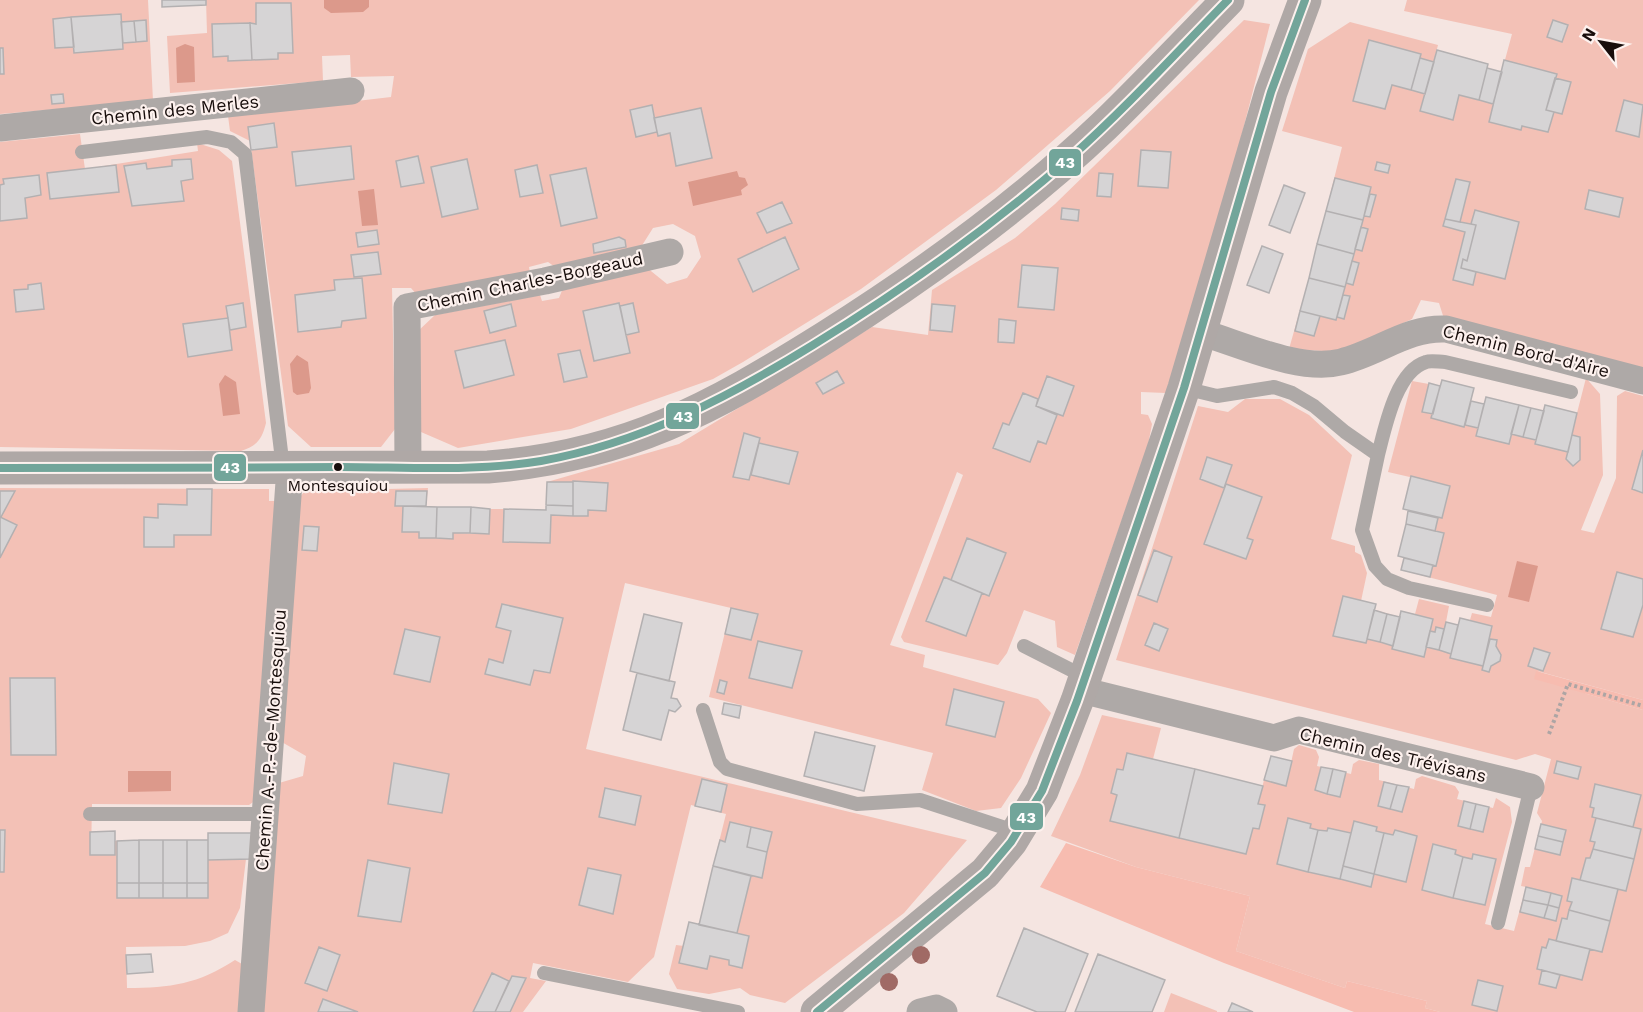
<svg xmlns="http://www.w3.org/2000/svg" width="1643" height="1012" viewBox="0 0 1643 1012" font-family="'Work Sans',sans-serif">
<style>
.green{fill:#f3c1b6}
.forest{fill:#f7bcb0}
.water{fill:#dc998b}
.building{fill:#d6d4d5;stroke:#b3b0b1;stroke-width:1.5}
.lines{fill:none;stroke-linecap:round;stroke-linejoin:round}
.path{stroke:#ada5a4;stroke-width:4;stroke-dasharray:3 3;stroke-linecap:butt}
.lane{stroke:#aea9a7;stroke-width:14}
.street{stroke:#aea9a7;stroke-width:27}
.secondary{stroke:#afa8a6;stroke-width:33}
.bus-1-casing{stroke:#fdf1ee;stroke-width:12}
.bus-1{stroke:#72a59a;stroke-width:8}
.tree{fill:#a06a65}
.bus-dot{fill:#170d0b;stroke:#fdf1ee;stroke-width:2}
.labels{text-anchor:middle;stroke-width:4.5;stroke-linejoin:round;paint-order:stroke}
.bus-label{font-size:16px;fill:#170d0b;stroke:#fdf1ee}
.street-label{font-size:18px;fill:#170d0b;stroke:#fdf1ee}
.line-badge{stroke:#fdf1ee;stroke-width:2}
.badge-label{font-size:16px;text-anchor:middle;font-weight:bold;fill:#fff}
</style>
<rect width="100%" height="100%" fill="#f5e5e1"/>
<path class="green" d="M0 0H148L153 101 0 114Z
M206 0H1199L1110 91 996 190 861 289 743 362 713 379 571 429 458 448 421 432 416 333 435 315 540 295 542 301 559 298 563 288 646 267 667 284 687 278 701 257 695 236 673 224 653 228 641 247 555 267 548 262 529 267 530 273 417 295 411 288H392L395 429 381 447H311L288 426 250 141 230 131 228 116 391 97 394 76 351 77 350 55 322 56 323 81 170 93 167 36 207 33Z
M1407 0H1643V369L1445 322 1439 303 1421 300 1412 319 1340 352 1289 349 1309 278 1345 286 1362 220 1326 211 1342 147 1282 131 1308 49 1350 22 1438 45 1421 111 1452 120 1459 95 1493 104 1512 34 1404 11Z
M1244 20 1270 24 1222 212 1166 393 1141 392V414L1148 415 1152 424 1148 445 1075 655 1057 647 1055 621 1024 610 1007 653 998 665 904 642 901 637 963 475 957 472 890 645 925 655 923 667 1038 699 1051 713 1021 778 1001 808 976 811 922 790 933 753 709 697 731 608 625 583 586 749 967 840 904 913 785 1003 750 995 740 988 709 994 677 989 669 974 676 945 684 946 737 933 751 876 713 866 726 814 691 805 654 957 628 982 533 963 530 978 546 981 523 1012H262L279 783 303 776 306 756 280 741 299 498 305 491 428 488 426 506 437 507 436 538 452 539 453 533 489 534 490 509H504L503 542 550 543 551 515 572 516 547 482 679 444 872 327 928 335 932 290 1015 238 1055 204Z
M80 134 85 169 198 151 197 143 219 150 232 161 266 423C262 439 258 445 241 451L0 447V142Z
M1586 378 1600 394 1603 475 1581 530 1594 533 1616 478 1617 396 1625 391 1643 396V700L1537 671 1587 694 1643 710V1012H1440L1425 1008 1427 1001 1347 981 1345 988 1236 951 1250 896 1136 867 1051 836 1080 775 1102 715 1161 728 1153 759 1128 753 1123 770 1117 769 1111 793 1117 795 1110 821 1246 854 1253 828 1264 805 1258 804 1264 780 1286 786 1294 749 1299 745 1316 750 1319 757 1317 766 1351 774 1353 764 1359 760 1379 764V780L1414 789 1416 779 1422 776 1455 786 1459 792 1457 799 1493 808 1496 798 1510 807 1512 822 1485 924 1514 931 1526 887 1521 886 1525 867H1530L1542 821 1537 813 1551 759 1535 754 1516 760 1116 660 1198 406 1228 412 1245 399H1280L1309 415 1352 455 1331 539 1355 546V552L1361 555 1367 573 1361 601 1375 610 1400 617 1401 611 1415 614 1419 599 1449 606 1446 622 1458 625 1460 618 1470 620 1472 613 1491 617 1497 595 1401 570 1404 558 1436 565 1444 533 1435 531 1438 518H1442L1449 486 1388 472 1412 381 1440 386 1442 380 1474 388 1465 425 1511 434 1543 411 1545 405 1577 413Z
M0 488 269 489V501H278L259 798 249 805 92 804 91 855H114L115 841 208 840 246 859 240 908 228 933 210 941 185 946 126 947 127 988C171 988 198 984 235 960L249 968 246 1012H0Z
M1171 993 1217 1011V1012H1164Z"/>
<path class="forest" d="M1536 671 1643 700V710L1534 679Z
M1066 843 1136 867 1250 896 1236 951 1345 988 1347 981 1427 1001 1425 1008 1440 1012H1354L1224 963 1040 887Z"/>
<path class="water" d="M324 0H369V7L363 12 331 13 324 8Z
M185 44 194 47 195 82 177 83 176 48Z
M737 171 739 177 745 178 748 185 741 190 742 195 693 206 688 182Z
M374 189 378 225 362 226 358 191Z
M297 355 308 362 311 388 309 393 297 395 293 392 290 364Z
M225 375 236 382 240 414 223 416 219 384Z
M1517 561 1538 566 1529 602 1508 597Z
M128 771H171V791L128 792Z"/>
<path class="building" d="M162 0H206V5L162 7Z
M256 3H291L293 53H278V59L252 60 250 23 256 24Z
M121 14 123 49 74 53 71 17Z
M71 17 74 47 55 48 53 19Z
M146 20 147 41 136 42 134 21Z
M1553 20 1568 25 1562 42 1547 37Z
M134 21 136 42 123 43 121 22Z
M250 23 252 60 228 61V56L213 57 212 24Z
M1369 40 1421 54 1411 90 1392 85 1385 109 1353 101Z
M0 48H3L4 74H0Z
M1437 50 1488 64 1479 100 1459 95 1453 120 1420 111Z
M1420 58 1434 62 1425 94 1411 90Z
M1504 60 1557 74 1546 110 1554 112 1548 132 1522 126 1521 130 1489 122Z
M1487 68 1502 72 1493 104 1479 100Z
M1555 78 1571 82 1562 114 1546 110Z
M63 94 64 103 52 104 51 95Z
M1624 100 1643 105 1639 137 1616 131Z
M652 105 657 132 636 137 630 110Z
M701 108 712 158 676 166 670 133 658 136 654 118Z
M274 123 277 147 251 150 248 127Z
M351 146 354 179 296 186 292 152Z
M1141 150 1171 152 1168 188 1138 186Z
M418 156 424 183 401 187 396 161Z
M191 159 193 179 181 181 184 201 132 206 124 166 146 163 147 169 172 166V160Z
M467 159 478 209 442 217 431 167Z
M1377 162 1390 165 1388 173 1375 170Z
M116 165 119 192 50 199 47 173Z
M537 165 543 193 520 197 515 170Z
M586 168 597 218 561 226 550 175Z
M1099 173 1113 174 1111 197 1097 196Z
M39 175 41 195 25 198 27 218 0 221V185L4 184 3 179Z
M1335 178 1371 187 1363 220 1326 211Z
M1456 179 1470 182 1460 222 1445 219Z
M1284 185 1305 193 1290 233 1269 225Z
M1589 190 1623 198 1619 217 1585 209Z
M1370 194 1376 195 1370 217 1364 216Z
M782 202 792 223 767 233 757 213Z
M1062 208 1079 210 1078 221 1061 219Z
M1475 210 1519 222 1505 279 1461 268 1463 259 1467 261 1476 225 1471 224Z
M1326 211 1363 220 1354 254 1317 244Z
M1445 219 1476 225 1467 261 1463 259 1461 268 1476 272 1473 285 1453 280 1465 232 1443 226Z
M1361 227 1368 229 1362 251 1355 249Z
M377 230 379 244 358 247 356 233Z
M619 237 625 240 626 247 594 253 593 244Z
M785 237 799 269 753 292 738 259Z
M1317 244 1354 254 1345 287 1309 278Z
M1262 246 1283 254 1269 293 1247 285Z
M378 252 381 274 354 277 351 255Z
M1352 261 1359 263 1353 285 1346 283Z
M1022 265 1058 268 1054 310 1018 307Z
M362 278 366 318 342 321 341 327 298 332 295 295 335 290 334 280Z
M1309 278 1345 287 1336 320 1300 311Z
M41 283 44 309 16 312 14 290 28 289V285Z
M1343 295 1350 296 1344 319 1337 317Z
M243 303 246 327 230 330 226 306Z
M619 303 630 353 594 361 583 311Z
M633 303 639 332 626 335 620 306Z
M511 304 516 326 490 333 484 311Z
M932 304 955 306 952 332 930 330Z
M1300 311 1320 316 1314 336 1295 331Z
M228 318 232 350 188 357 183 324Z
M999 319 1016 321 1014 343 998 342Z
M505 340 514 375 464 388 455 351Z
M580 350 587 377 564 382 558 354Z
M837 371 844 383 823 394 816 383Z
M1047 376 1074 386 1063 416 1036 406Z
M1442 380 1474 388 1464 427 1431 418Z
M1429 383 1440 386 1433 414 1422 412Z
M1023 393 1038 399 1036 406 1057 415 1046 444 1038 441 1030 462 993 448 1003 423 1009 425Z
M1486 397 1519 405 1509 444 1476 436Z
M1471 401 1484 404 1478 428 1465 425Z
M1519 405 1531 408 1523 437 1511 434Z
M1545 405 1577 413 1568 452 1535 444Z
M1531 408 1544 411 1536 440 1523 437Z
M744 433 760 438 749 480 733 477Z
M1572 435 1580 437V460L1573 466 1566 459Z
M759 443 798 452 789 484 751 475Z
M1643 450V493L1632 489Z
M1207 457 1232 465 1224 488 1200 479Z
M1411 476 1450 486 1442 518 1403 509Z
M573 481 608 483 606 511 588 510V516H573Z
M547 482H573V506L546 505Z
M1226 484 1262 497 1247 538 1253 540 1246 559 1204 544Z
M187 489H212L211 535H174V547H144V517L158 518V504L187 505Z
M0 491H15L1 517H0Z
M396 491H427L426 506H395Z
M546 505 573 506V516L551 515 550 543 503 542 504 509 546 510Z
M403 506 437 507 436 538H419V532H402Z
M437 507H471L470 533H453V539L436 538Z
M471 507 490 509 489 534 470 533Z
M1408 511 1438 518 1435 531 1406 524Z
M0 517 17 525 0 558Z
M1406 524 1444 533 1436 566 1398 556Z
M304 526 319 527 317 551 302 550Z
M967 538 1006 553 989 596 951 580Z
M1154 550 1172 557 1157 602 1138 595Z
M1404 558 1433 565 1430 577 1401 570Z
M1617 572 1643 579V605L1633 637 1601 629Z
M944 577 982 593 966 636 926 621Z
M1343 596 1376 604 1366 643 1333 636Z
M502 604 563 618 550 673 534 670 530 685 485 674 489 659 503 663 511 631 496 627Z
M731 608 758 614 751 640 725 634Z
M1374 610 1387 614 1380 642 1367 639Z
M1401 611 1433 619 1424 657 1392 649Z
M644 614 682 623 669 681 630 671Z
M1387 614 1400 617 1393 646 1380 642Z
M1460 618 1492 626 1483 666 1450 658Z
M1446 622 1458 625 1451 654 1439 650Z
M1154 623 1168 629 1159 651 1145 645Z
M1436 627 1444 629 1439 650 1426 647 1430 631 1435 632Z
M405 629 440 637 430 682 394 674Z
M1490 639 1497 640 1496 646 1501 655 1500 661 1491 666 1489 672 1482 670Z
M758 641 802 651 792 688 749 678Z
M1534 648 1550 653 1543 671 1528 666Z
M637 673 675 682 671 698 677 699 681 706 675 712 669 710 661 740 623 730Z
M10 678H55L56 755H11Z
M720 680 727 682 724 694 717 692Z
M954 689 1004 702 995 737 946 725Z
M724 703 741 706 739 718 722 714Z
M815 732 875 746 864 791 804 776Z
M1127 753 1195 769 1179 838 1110 821 1117 795 1111 793 1117 769 1123 770Z
M1271 756 1292 761 1286 786 1264 780Z
M1557 761 1581 767 1578 779 1554 773Z
M394 763 449 774 442 813 388 804Z
M1321 767 1333 769 1327 794 1315 790Z
M1195 769 1263 786 1258 804 1265 805 1259 829 1253 828 1246 854 1179 838Z
M1333 769 1346 772 1340 797 1327 794Z
M702 779 727 785 721 812 695 806Z
M1384 782 1397 785 1390 809 1378 806Z
M1595 784 1641 795 1633 827 1592 817 1594 808 1590 807Z
M1397 785 1409 787 1402 812 1390 809Z
M605 788 641 796 635 825 599 817Z
M1464 801 1476 804 1470 829 1458 826Z
M1476 804 1489 807 1483 832 1470 829Z
M1288 818 1311 824 1310 828 1318 830 1308 872 1277 864Z
M1596 818 1641 829 1634 859 1593 849 1595 842 1590 841Z
M1354 821 1377 827 1376 831 1384 833 1374 874 1343 866Z
M730 822 751 827 747 847 767 852 762 878 713 866 720 840 725 842Z
M1541 824 1566 830 1563 842 1538 836Z
M751 827 772 832 767 852 747 847Z
M1328 828 1351 833 1340 879 1308 872 1318 830 1327 831Z
M0 830H5L4 872H0Z
M1395 830 1417 836 1406 882 1374 874 1384 833 1393 835Z
M115 831V855H90V832Z
M208 833H253L251 859 208 860Z
M1538 836 1563 842 1560 855 1535 849Z
M139 840V883H117V841Z
M139 840H163V883H139Z
M163 840H187V883H163Z
M187 840H208V883H187Z
M1433 844 1456 850 1455 854 1463 857 1453 898 1422 890Z
M1593 849 1634 859 1626 891 1580 880 1586 858H1590Z
M1473 854 1496 859 1485 905 1453 898 1463 857 1472 859Z
M368 860 410 868 401 922 358 916Z
M713 866 751 876 737 933 699 925Z
M1343 866 1374 874 1371 887 1340 879Z
M588 868 621 875 613 914 579 905Z
M1572 878 1618 889 1610 921 1569 910 1572 902 1567 901Z
M117 883H139V898H117Z
M139 883H163V898H139Z
M163 883H187V898H163Z
M187 883H208V898H187Z
M1526 887 1551 893 1548 905 1523 900Z
M1551 893 1562 896 1559 908 1548 905Z
M1523 900 1548 905 1544 918 1520 912Z
M1548 905 1559 908 1556 921 1544 918Z
M1569 910 1610 921 1602 952 1556 941 1562 918 1567 919Z
M689 922 749 936 742 968 729 965V960L710 956 707 969 679 963Z
M1024 928 1088 954 1065 1012H1037L997 996Z
M1549 939 1590 949 1582 980 1537 969 1542 947 1546 948Z
M319 947 340 955 327 991 305 983Z
M151 954 153 972 127 974 126 955Z
M1098 954 1165 980 1152 1012H1075Z
M1542 970 1560 975 1556 988 1539 984Z
M492 973 509 981 495 1012H473Z
M512 976 526 978 510 1012H495Z
M1478 980 1503 986 1497 1011 1472 1005Z
M323 999 358 1012H318Z
M1232 1003 1253 1012H1228Z"/>
<g class="lines">
<path class="path" d="M1549 734 1568 684 1643 706"/>
<path class="lane" d="M82 152 207 137 231 142 245 154 283 468
M1184 388 1217 396 1274 387 1292 393 1314 406 1345 432 1378 455 1362 530 1375 566 1387 579 1409 588 1487 605
M1378 455C1385 428 1396 371 1426 362 1431 360 1439 362 1445 362L1571 392
M1024 646 1085 677
M703 710 720 762 727 769 857 804 920 800 1018 832
M90 814H265
M1498 923 1531 787
M544 973 738 1012"/>
<path class="street" d="M0 128 351 91
M1203 333C1243 345 1300 372 1341 362 1378 353 1408 327 1446 329L1643 381
M408 468 407 307 545 281 670 252
M1081 690 1274 738 1299 730 1531 787
M251 1012 290 468
M920 1012 936 1008 944 1012"/>
<path class="secondary" d="M0 468 488 467C626 456 711 409 826 337 924 275 1020 206 1104 126 1146 85 1187 42 1228 0
M817 1012 985 873 1011 842 1042 791 1077 701 1184 388 1271 92 1305 0"/>
<g class="bus-1-casing">
<path id="bus-1" d="M0 468C113 468 227 468 340 467 406 467 475 472 541 461 641 443 727 398 813 345 904 289 991 227 1071 157 1126 108 1176 53 1228 0
M817 1012 985 873 1011 842 1042 791 1077 701 1184 388 1271 92 1305 0"/>
</g>
<use href="#bus-1" class="bus-1"/>
</g>
<g class="tree">
<circle cx="921" cy="955" r="9"/>
<circle cx="889" cy="982" r="9"/>
</g>
<circle class="bus-dot" cx="338" cy="467" r="5"/>
<g class="labels">
<g class="bus-label">
<text x="338" y="491">Montesquiou</text>
</g>
<g class="street-label">
<text transform="translate(175 110) rotate(-6)" y="6">Chemin des Merles</text>
<text transform="translate(530 282) rotate(-12)" y="6">Chemin Charles-Borgeaud</text>
<text transform="translate(1526 351) rotate(14)" y="6">Chemin Bord-d'Aire</text>
<text transform="translate(271 740) rotate(-86)" y="6">Chemin A.-P.-de-Montesquiou</text>
<text transform="translate(1393 755) rotate(13)" y="6">Chemin des Trévisans</text>
</g>
</g>
<g class="line-badge">
<rect x="1048" y="148" width="34" height="29" rx="6" fill="#72a59a"/>
<rect x="665" y="402" width="35" height="28" rx="6" fill="#72a59a"/>
<rect x="213" y="453" width="34" height="29" rx="6" fill="#72a59a"/>
<rect x="1009" y="802" width="35" height="29" rx="6" fill="#72a59a"/>
</g>
<g class="badge-label">
<text x="1065" y="168">43</text>
<text x="683" y="422">43</text>
<text x="230" y="473">43</text>
<text x="1026" y="823">43</text>
</g>
<g transform="translate(1601 42) rotate(301)" stroke="#fdf1ee" stroke-width="4.5" paint-order="stroke">
<path d="M0-4.5L10 22L0 15L-10 22Z" fill="#170d0b"/>
<text y="-9" font-size="16" font-weight="bold" text-anchor="middle" fill="#170d0b">N</text>
</g>
</svg>
